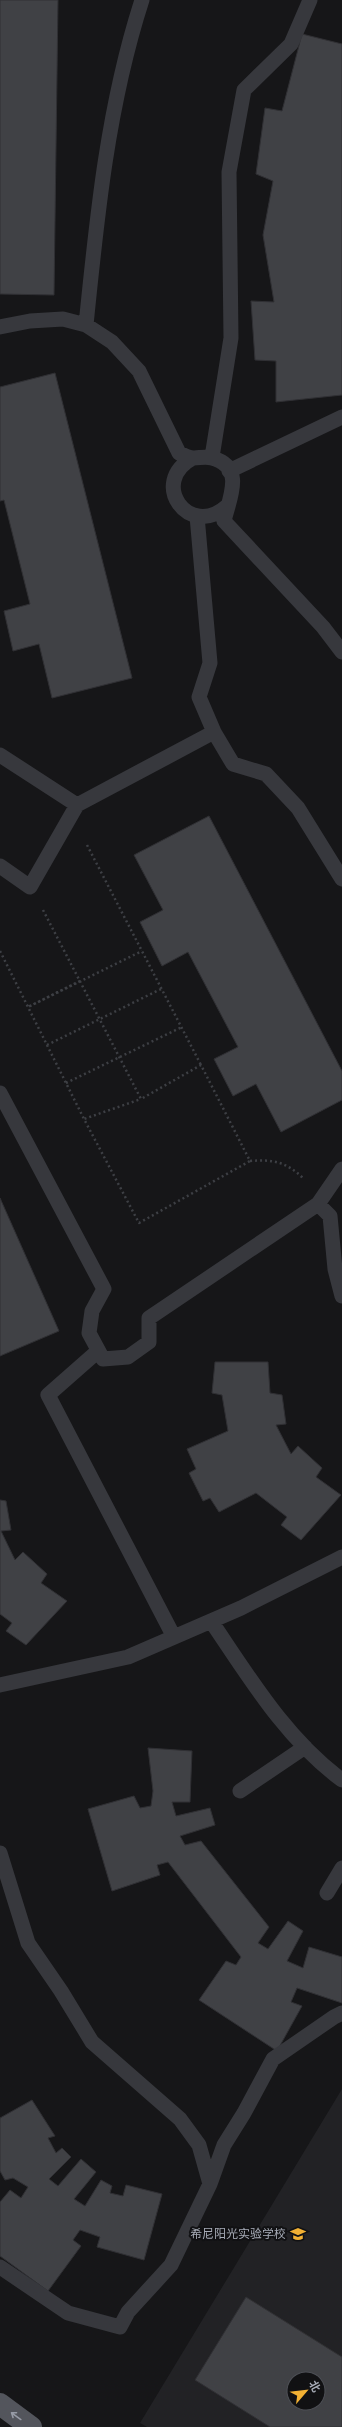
<svg xmlns="http://www.w3.org/2000/svg" width="342" height="2427" viewBox="0 0 342 2427" font-family="Montserrat,'Noto Sans SC',sans-serif">
<style>
.built{fill:#222225;fill-rule:evenodd}
.building{fill:#404145;stroke:#303034;fill-rule:evenodd}
.lines{fill:none;stroke-linecap:round;stroke-linejoin:round}
.path{stroke:#3d3f44;stroke-width:2.5;stroke-dasharray:2 3;stroke-linecap:butt}
.lane{stroke:#37383d;stroke-width:15}
.primary{stroke:#53555c;stroke-width:22}
.oneway{stroke:#979ba6}
.labels{text-anchor:middle;stroke-width:4;stroke-linejoin:round;paint-order:stroke}
.poi-label{font-size:12px;fill:#a8adb8;stroke:#111113;text-anchor:end}
</style>
<rect width="100%" height="100%" fill="#161618"/>
<path class="built" d="M342 2089V2427H147L140 2423ZM294 2379H318V2403H294Z"/>
<path class="building" d="M0 0H58L54 295 0 294Z
M302 34 342 44V395L276 402V361L255 360 251 301 274 302 263 235 273 181 256 174 265 108 282 111Z
M55 373 132 678 52 698 39 644 13 651 4 611 30 604 4 500 0 501V387Z
M209 816 342 1071V1100L281 1132 256 1084 233 1096 214 1059 238 1047 188 952 162 966 140 922 163 910 134 855Z
M0 1198 59 1331 0 1356Z
M215 1362H268L270 1393 282 1395 286 1424 276 1425 291 1454 298 1446 322 1468 316 1477 341 1495 301 1540 281 1525 287 1517 256 1493 219 1512 210 1498 203 1501 189 1473 196 1469 187 1449 228 1431 222 1395 212 1393Z
M0 1500 6 1501 11 1530 1 1531 15 1560 23 1552 47 1574 41 1583 67 1601 26 1645 6 1631 12 1623 0 1614Z
M148 1748 192 1751 190 1802H172L176 1816 210 1808 215 1825 180 1836 185 1845 201 1841 269 1927 258 1943 268 1949 288 1921 303 1931 287 1961 303 1968 309 1947 342 1957V2003L297 1988 291 2002 302 2006 277 2051 199 2000 226 1961 236 1965 241 1957 168 1862 157 1865 160 1875 112 1891 88 1809 134 1796 140 1808 151 1806 153 1791Z
M32 2100 55 2136 48 2138 56 2153 62 2148 71 2157 49 2179 58 2186 81 2159 96 2172 74 2199 85 2206 101 2180 112 2186 110 2193 123 2196 126 2185 162 2194 144 2260 97 2247 100 2237 80 2230 73 2240 81 2246 48 2291 0 2256V2202L10 2190 21 2198 28 2187 13 2178 5 2180 0 2171V2118Z
M246 2297 342 2357V2427H270L195 2380ZM294 2379H318V2403H294Z"/>
<g class="lines">
<path class="path" d="M87 845 201 1065
M43 910 141 1099 201 1065 250 1161 139 1223 84 1119 141 1099
M0 951 84 1119
M80 981 28 1007 142 951
M47 1045 161 989
M66 1083 182 1027
M250 1161C273 1159 286 1162 303 1178"/>
<path class="lane" d="M86 325C97 215 108 105 142 0
M0 327 30 321 63 319 86 325 112 342 139 371 179 453C183 455 189 458 194 458 200 458 205 456 212 458 246 467 229 499 224 521L323 627 342 652
M212 457 231 338 229 172 244 90 291 44 310 0
M193 458C148 482 189 540 227 506
M229 471 342 417
M214 732 233 764 266 774 298 808 342 879
M0 755 77 805
M0 866 30 887 77 805 214 732 199 697 210 663 197 516
M0 1093 104 1289 92 1311 89 1333 103 1359 128 1357 149 1342V1318L318 1204
M342 1169 318 1204 330 1216 335 1269 342 1296
M98 1351 48 1395 174 1637
M211 1621C249 1677 286 1739 342 1780
M0 1685 128 1657 241 1608 342 1557
M240 1791 305 1747
M0 1853 28 1943 61 1991 92 2042 180 2119 199 2145 210 2184
M327 1893 342 1868
M0 2267 68 2313 120 2327 128 2312 171 2265 210 2184 224 2145 244 2113 273 2059 334 2017 342 2013"/>
<path class="primary" d="M0 2404 31 2427"/>
</g>
<defs><path id="oneway-shaft" d="M-6 0H5M1.5-3L5.5 0L1.5 3" fill="none" stroke-width="1.6" stroke-linecap="round" stroke-linejoin="round"/></defs>
<use class="oneway" href="#oneway-shaft" transform="translate(16 2416) rotate(-144)"/>
<defs>
<g id="school-bare" transform="scale(1.2)"><path d="M0-5L7-2L0 1L-7-2ZM-4 1L0 2.5L4 1V4Q0 6-4 4Z" fill="#f2b134" stroke="#111113" stroke-width="2.5" paint-order="stroke"/></g>
</defs>
<g fill-rule="evenodd">
<use href="#school-bare" x="298" y="2234"/>
</g>
<g class="labels">
<g class="poi-label">
<text x="286" y="2238">希尼阳光实验学校</text>
</g>
</g>
<g transform="translate(306 2391) rotate(62)"><circle r="19" fill="#111113" stroke="#4d4f55"/>
<path d="M0-3L7 15L0 10L-7 15Z" fill="#f2b134"/>
<text y="-6" font-size="11" font-weight="bold" text-anchor="middle" fill="#a8adb8">北</text>
</g>
</svg>
